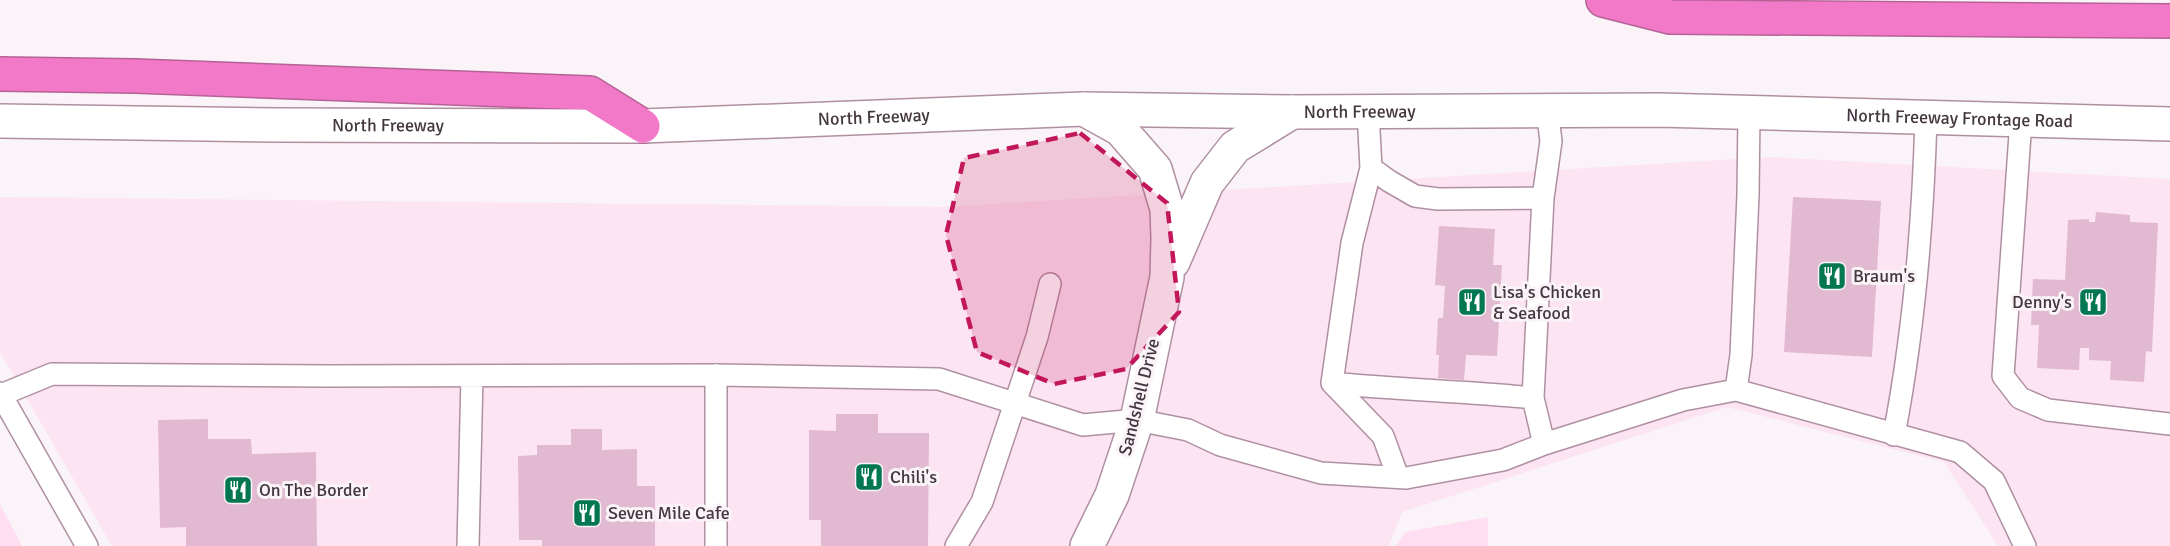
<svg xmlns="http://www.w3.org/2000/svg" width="2170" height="546" viewBox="0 0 2170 546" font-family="Signika,sans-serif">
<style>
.built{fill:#fde4f2}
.green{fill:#fedef0}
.building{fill:#e1b9d0}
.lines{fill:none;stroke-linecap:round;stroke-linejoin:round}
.service-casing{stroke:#af90a2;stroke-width:24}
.tertiary-casing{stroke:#af90a2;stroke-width:36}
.secondary-casing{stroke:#af90a2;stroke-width:36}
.motorway-casing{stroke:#b56297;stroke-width:36}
.service{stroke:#fff;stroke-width:21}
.tertiary{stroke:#fff;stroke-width:33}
.secondary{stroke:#fff;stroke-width:33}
.motorway{stroke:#f279c7;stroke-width:33}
.marked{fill:#c2185b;fill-opacity:0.2;stroke:#c2185b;stroke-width:4.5;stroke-dasharray:12 8;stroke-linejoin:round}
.labels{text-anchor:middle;stroke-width:6;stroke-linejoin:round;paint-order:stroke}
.street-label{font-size:18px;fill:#44373f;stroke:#faf3f7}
.poi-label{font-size:18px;fill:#44373f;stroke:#faf3f7;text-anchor:start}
</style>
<rect width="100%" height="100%" fill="#faf3f7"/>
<path class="built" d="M1770 157 2170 179V546H1998L1944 462 1727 407 1402 512 1389 546H112L0 352V197L943 207Z"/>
<path class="green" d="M0 504 22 546H0Z
M1488 517V546H1396L1405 532Z"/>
<path class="building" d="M1793 197 1881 201 1872 357 1784 352Z
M2096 212 2130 215V222L2158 223 2152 352 2146 351 2144 382 2110 380 2111 361 2089 360V348H2080L2079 370 2037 368 2039 325H2031L2033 279 2065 280 2068 220 2089 219V222H2095Z
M1439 226 1495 229 1493 265H1502L1497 356 1466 355 1464 380 1438 378 1439 355H1436L1438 318H1443L1445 286 1435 285Z
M836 414H878V433H929L928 546H821V520H809V430L836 431Z
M208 419V439H251L252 454 316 452 317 546H186V527L160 528 158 420Z
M571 429H602V450L637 449V486H655V546H542V540H519L518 456 537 455V445H571Z"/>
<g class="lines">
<g class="service-casing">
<path id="service" d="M1368 112 1371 168 1352 243 1332 383 1383 436 1398 477
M2021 120 2003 376 2020 398 2048 410 2170 424
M1371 168 1389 181 1415 196 1438 199 1543 198
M1332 383C1399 390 1466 391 1533 398
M1736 390 1741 355 1748 195 1749 113
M0 393 87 546
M1 395 52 374 326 376 716 375 939 379 1083 425 1137 420 1188 430 1220 445 1321 473 1406 478 1503 460 1544 444 1683 400 1736 390 1960 452 1994 481 2025 546
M1894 435C1914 331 1923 224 1926 117
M1544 444 1533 398 1543 198 1551 141 1547 110
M468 546 472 376
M716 546V375
M956 546 982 502 1037 337 1050 284"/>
</g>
<g class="tertiary-casing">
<path id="tertiary" d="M1084 109 1120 129 1155 169 1167 209 1168 238 1167 277 1137 420 1112 495 1087 546
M1173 262 1207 183 1235 147 1292 112"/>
</g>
<g class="secondary-casing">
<g id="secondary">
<path id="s1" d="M0 121 279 125 643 126 1084 109 1292 112 1659 110 2170 124"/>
</g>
</g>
<g class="motorway-casing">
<path id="motorway" d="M1603 0 1670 17 2170 21
M0 74 135 76 590 93 643 126"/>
</g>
<use href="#service" class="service"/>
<use href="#tertiary" class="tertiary"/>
<use href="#secondary" class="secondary"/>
<use href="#motorway" class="motorway"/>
</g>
<path class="marked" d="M1080 133 1167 203 1179 312 1126 369 1054 384 977 352 946 235 964 158Z"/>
<defs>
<g id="restaurant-square" transform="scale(1.5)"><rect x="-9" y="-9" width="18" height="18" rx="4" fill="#037752" stroke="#faf3f7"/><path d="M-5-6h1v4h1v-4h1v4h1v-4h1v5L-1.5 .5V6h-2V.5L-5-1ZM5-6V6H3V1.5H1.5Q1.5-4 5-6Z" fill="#fff"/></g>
</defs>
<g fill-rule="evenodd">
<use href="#restaurant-square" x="1832" y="276"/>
<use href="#restaurant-square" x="1472" y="302"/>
<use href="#restaurant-square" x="2093" y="302"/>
<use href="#restaurant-square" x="869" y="477"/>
<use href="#restaurant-square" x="238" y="490"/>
<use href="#restaurant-square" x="587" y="513"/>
</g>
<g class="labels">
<g class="street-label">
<text dy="6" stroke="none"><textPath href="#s1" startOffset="1360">North Freeway</textPath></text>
<text dy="6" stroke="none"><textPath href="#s1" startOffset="874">North Freeway</textPath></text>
<text dy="6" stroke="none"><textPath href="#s1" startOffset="1960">North Freeway Frontage Road</textPath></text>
<text dy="6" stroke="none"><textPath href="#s1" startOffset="388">North Freeway</textPath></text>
<text transform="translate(1139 397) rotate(-76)" y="6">Sandshell Drive</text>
</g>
<g class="poi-label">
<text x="1853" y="282">Braum's</text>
<text x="1493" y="298">Lisa's Chicken<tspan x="1493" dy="21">&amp; Seafood</tspan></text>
<text x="2072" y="308" text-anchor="end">Denny's</text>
<text x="890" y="483">Chili's</text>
<text x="259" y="496">On The Border</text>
<text x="608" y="519">Seven Mile Cafe</text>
</g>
</g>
</svg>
